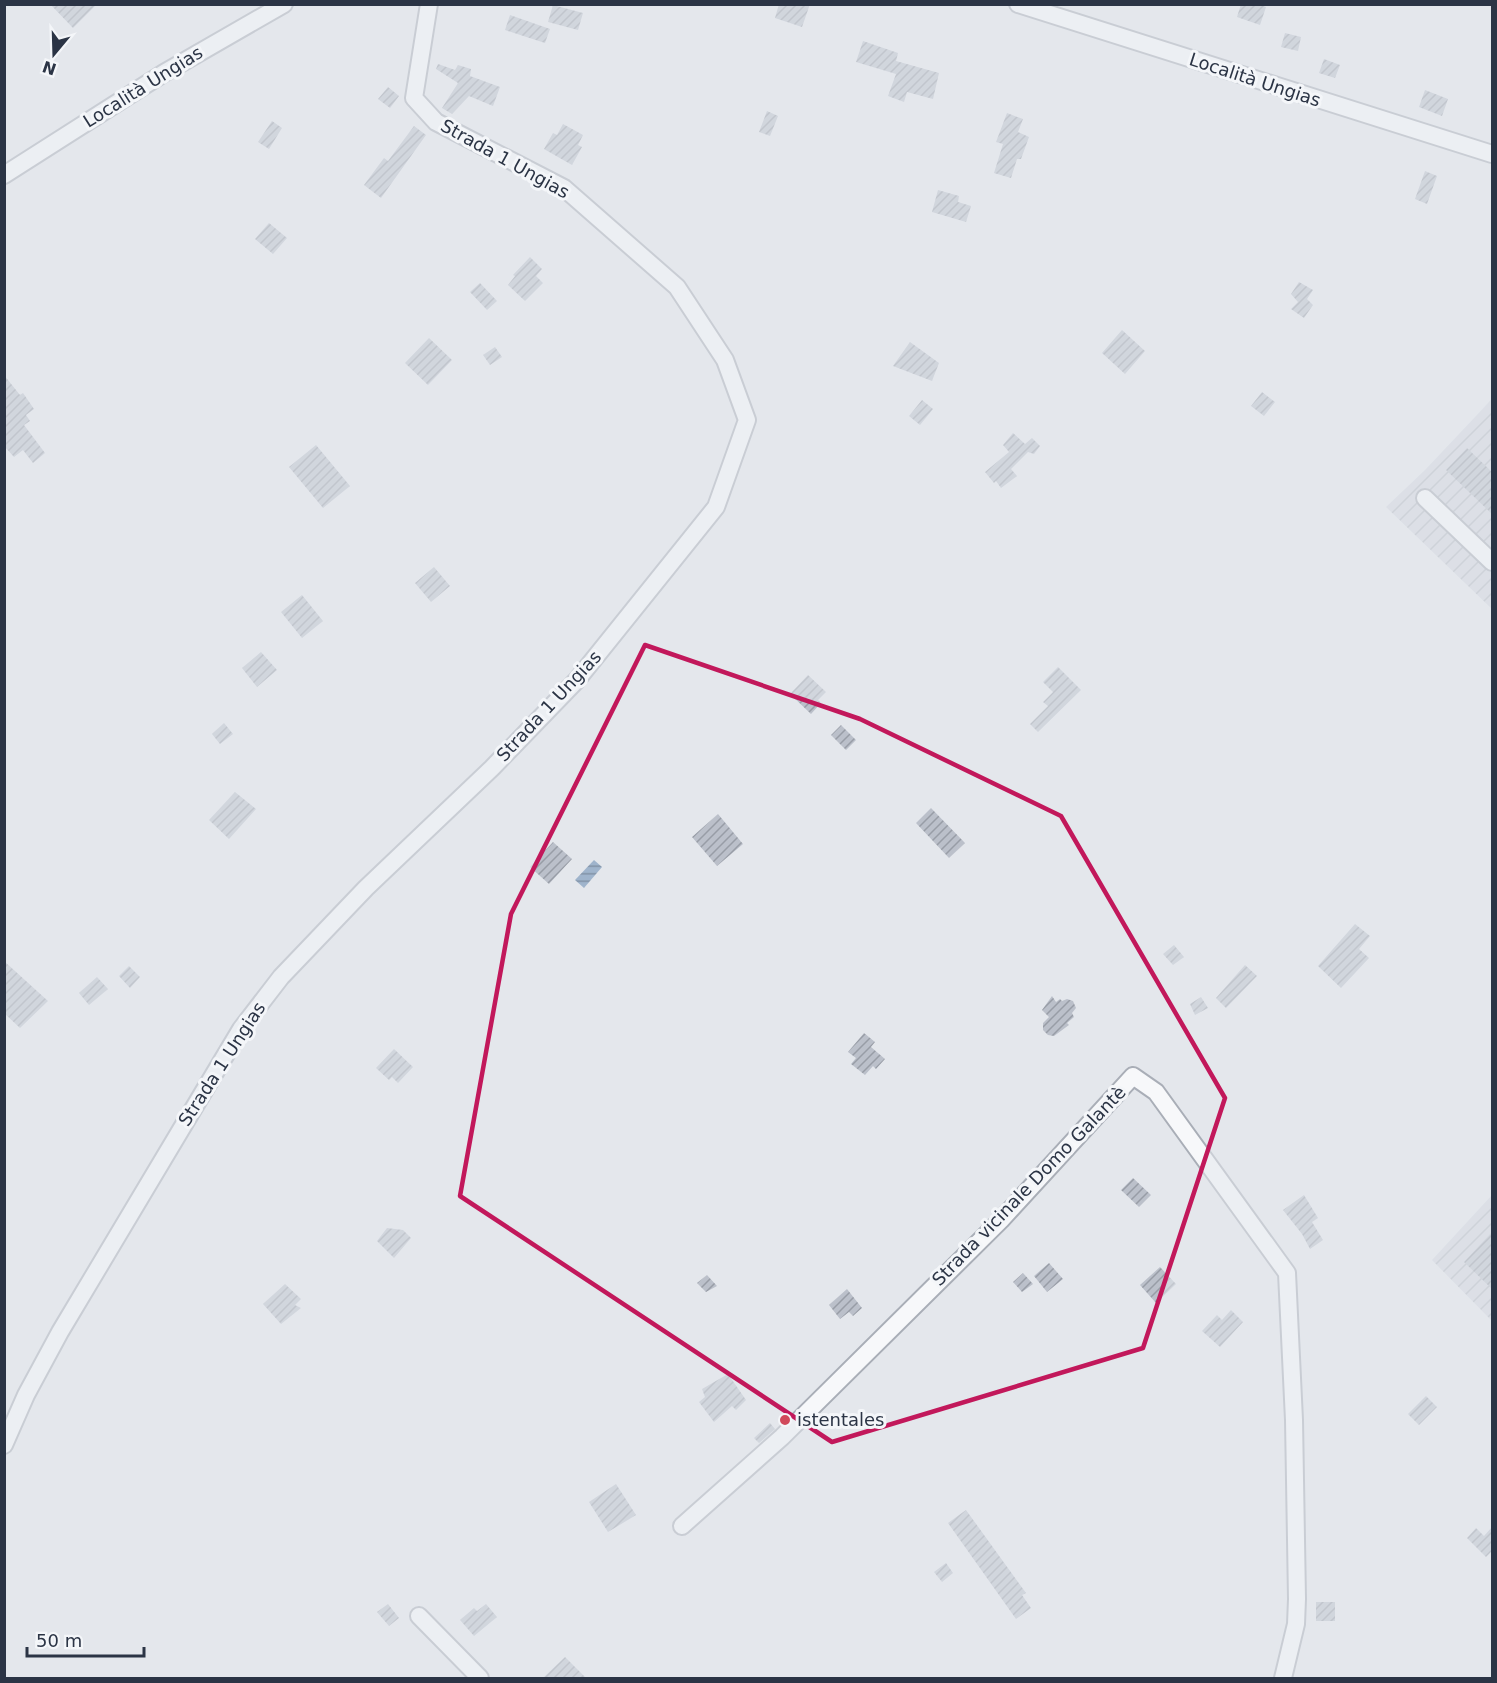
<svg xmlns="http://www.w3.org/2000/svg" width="1497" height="1683" viewBox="0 0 1497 1683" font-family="'DejaVu Sans',sans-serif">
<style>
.industrial{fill:url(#industrial-furrows)}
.water{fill:url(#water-rules)}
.building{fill:url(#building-hatch)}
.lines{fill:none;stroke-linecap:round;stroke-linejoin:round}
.minor-casing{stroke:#a9aeb7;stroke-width:20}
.minor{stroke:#f7f8fa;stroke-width:16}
.marked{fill:none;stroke:#c2185b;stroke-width:4.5;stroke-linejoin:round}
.poi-dot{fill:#d1495b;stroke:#f4f6f9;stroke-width:2}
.labels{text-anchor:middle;stroke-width:6;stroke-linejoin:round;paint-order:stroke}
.street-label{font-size:18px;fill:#2b3445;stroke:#f4f6f9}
.poi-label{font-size:18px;fill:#2b3445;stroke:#f4f6f9;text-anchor:start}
</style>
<defs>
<pattern id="industrial-furrows" width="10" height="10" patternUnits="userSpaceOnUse" patternTransform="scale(1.5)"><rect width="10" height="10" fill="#d2d6de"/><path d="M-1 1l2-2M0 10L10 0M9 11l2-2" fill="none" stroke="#b4b8c0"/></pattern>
<pattern id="water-rules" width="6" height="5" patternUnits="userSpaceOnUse" patternTransform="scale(1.5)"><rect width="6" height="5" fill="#9fb4cc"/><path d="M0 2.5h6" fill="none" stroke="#8293a7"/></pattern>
<pattern id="building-hatch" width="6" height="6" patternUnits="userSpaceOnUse" patternTransform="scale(1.5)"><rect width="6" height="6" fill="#bbc0ca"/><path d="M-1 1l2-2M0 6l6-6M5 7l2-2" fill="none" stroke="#989da6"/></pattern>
</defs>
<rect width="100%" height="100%" fill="#e4e7ec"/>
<path class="industrial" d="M1492 399V609L1386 507 1425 470Z
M1492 1195V1321L1432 1260Z"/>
<path class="water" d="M594 860 602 867 584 888 575 880Z"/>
<path class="building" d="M50 4H97L73 28Z
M779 4H810L802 27 775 18Z
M1241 4H1259L1266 7 1260 25 1237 17Z
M553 5 583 13 578 30 548 22Z
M510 15 550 29 545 43 505 30Z
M1285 33 1301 37 1298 51 1281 47Z
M863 41 898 53 896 61 939 73 933 99 907 92 904 102 888 96 896 74 856 62Z
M1324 59 1340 65 1335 78 1319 73Z
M438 64 455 70 458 65 471 69 470 76 500 87 493 106 469 96 452 114 442 108 458 83 436 69Z
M388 87 399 96 390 108 378 99Z
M1425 90 1448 99 1442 116 1419 107Z
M767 111 778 116 770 136 759 132Z
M1007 113 1023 119 1018 132 1029 137 1021 159H1017L1011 178 994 173 1003 144 996 142Z
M272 121 282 128 269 149 258 142Z
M563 124 583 135 578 145 582 147 572 165 544 149 553 133 557 135Z
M414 126 426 135 381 198 364 185 384 158 388 161Z
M1425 171 1437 176 1427 204 1415 199Z
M938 190 959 196 958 202 971 206 966 222 932 212Z
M269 223 287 238 273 254 255 239Z
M530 257 542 269 536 276 543 283 525 301 508 285 515 276 513 275Z
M1299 282 1313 290 1307 299 1313 305 1304 318 1291 309 1298 302 1291 294Z
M480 283 497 301 487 310 470 292Z
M1122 330 1145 351 1125 374 1102 353Z
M429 338 452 360 428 385 405 363Z
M910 342 939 363 932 381 893 366Z
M495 347 502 357 490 365 483 355Z
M4 375 20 395 23 393 34 409 26 415 30 421 24 425 45 453 33 463 23 450 14 457 4 446Z
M1262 392 1275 402 1264 416 1251 406Z
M922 400 933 409 920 425 909 416Z
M1013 433 1025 444 1032 438 1040 446 1034 454 1028 452 1011 469 1017 476 1001 488 996 481 994 483 985 472 1009 452 1003 445Z
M316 445 350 486 323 508 289 467Z
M1467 448 1492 472V514L1446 470Z
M434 567 450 586 431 602 415 583Z
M302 595 323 621 302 638 281 612Z
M261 652 277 670 257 687 242 668Z
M1058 667 1081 690 1038 732 1030 724 1048 706 1043 702 1053 692 1043 682Z
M808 675 826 692 818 700 821 703 811 714 790 694Z
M224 723 233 734 220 744 212 734Z
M841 725 856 740 846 750 831 735Z
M235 792 256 809 229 839 209 820Z
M931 808 965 843 949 858 916 823Z
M718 814 743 844 717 866 692 837Z
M553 842 572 859 549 884 530 867Z
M1355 924 1370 936 1359 949 1369 958 1341 988 1318 966Z
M1174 945 1184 957 1173 965 1163 954Z
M4 961 48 1001 20 1028 4 1013Z
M1245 965 1257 976 1226 1008 1216 998Z
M129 966 140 977 130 988 119 976Z
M97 977 108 989 89 1005 79 993Z
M1052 996 1056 1002 1060 999 1062 1001 1067 999 1073 1001 1076 1008 1072 1013 1074 1017 1067 1023 1069 1025 1054 1036 1048 1035 1043 1030V1023L1049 1017 1042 1010Z
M1201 997 1208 1008 1195 1015 1190 1004Z
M864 1033 875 1042 871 1047 885 1059 876 1069 873 1066 865 1075 851 1064 856 1058 848 1052Z
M394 1049 413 1067 398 1083 392 1077 389 1080 376 1068Z
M1133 1178 1151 1195 1139 1207 1121 1190Z
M1304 1195 1318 1218 1312 1222 1323 1240 1310 1249 1302 1234 1283 1210Z
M387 1228 403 1230 411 1238 394 1258 377 1241Z
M1492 1232V1289L1464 1262Z
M1049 1263 1063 1279 1047 1292 1034 1276Z
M1160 1267 1176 1284 1156 1303 1140 1285Z
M1023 1273 1033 1284 1022 1292 1013 1282Z
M707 1275 717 1286 706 1292 697 1283Z
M285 1284 301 1299 295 1305 301 1308 281 1324 263 1304Z
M847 1289 862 1308 853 1316 849 1312 840 1319 829 1305Z
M1231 1310 1243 1322 1220 1347 1202 1331 1217 1315 1222 1320Z
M728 1374 746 1400 736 1410 732 1406 714 1422 699 1402 705 1397 702 1389Z
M1426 1396 1437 1407 1419 1425 1408 1414Z
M770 1423 775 1429 759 1443 754 1438Z
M616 1484 636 1515 608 1532 589 1502Z
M966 1510 1026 1593 1022 1595 1031 1608 1016 1619 948 1523Z
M1492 1527V1551L1486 1557 1467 1538 1476 1528 1484 1536Z
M946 1563 953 1573 942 1582 934 1572Z
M1316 1602H1335V1621H1316Z
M388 1604 399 1618 389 1626 377 1612Z
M486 1604 497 1617 474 1636 460 1620 474 1608 477 1611Z
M565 1657 586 1678H543Z"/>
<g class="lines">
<g class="minor-casing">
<path id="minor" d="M1018 4 1492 154
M4 175 164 73 284 4
M1425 498 1492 562
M4 1445 26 1395 60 1332 241 1029 281 977 366 888 492 768 577 680 716 507 747 420 725 360 677 287 564 188 436 122 414 98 429 4
M682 1526 782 1437 1001 1220 1133 1076 1156 1092 1287 1273 1294 1420 1297 1599 1296 1624 1283 1678
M419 1616 480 1678"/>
</g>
<use href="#minor" class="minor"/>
</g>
<path d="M0 0H1497V1683H0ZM645 645 860 719 1061 816 1225 1098 1143 1348 832 1442 460 1196 511 914Z" fill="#e4e7ec" fill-opacity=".55" fill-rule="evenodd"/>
<path class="marked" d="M645 645 860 719 1061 816 1225 1098 1143 1348 832 1442 460 1196 511 914Z"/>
<circle class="poi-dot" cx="785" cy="1420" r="6"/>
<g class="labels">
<g class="street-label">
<text transform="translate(1255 80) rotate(18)" y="6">Località Ungias</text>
<text transform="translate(143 87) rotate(-32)" y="6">Località Ungias</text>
<text transform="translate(505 159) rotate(29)" y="6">Strada 1 Ungias</text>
<text transform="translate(549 706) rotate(-47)" y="6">Strada 1 Ungias</text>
<text transform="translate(222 1064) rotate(-57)" y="6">Strada 1 Ungias</text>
<text transform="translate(1029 1186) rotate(-46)" y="6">Strada vicinale Domo Galantè</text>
</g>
<g class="poi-label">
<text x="797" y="1426">istentales</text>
</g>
</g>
<rect width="1497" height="1683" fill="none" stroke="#2b3445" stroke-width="12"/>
<g transform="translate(54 54) rotate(199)" stroke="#f4f6f9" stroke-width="4.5" paint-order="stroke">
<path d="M0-4.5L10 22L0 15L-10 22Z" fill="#2b3445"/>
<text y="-9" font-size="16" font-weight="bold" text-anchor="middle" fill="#2b3445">N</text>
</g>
<path d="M27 1647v9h117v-9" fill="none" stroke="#2b3445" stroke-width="3"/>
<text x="36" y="1647" font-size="18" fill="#2b3445" stroke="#f4f6f9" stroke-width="4.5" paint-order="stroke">50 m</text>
</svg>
